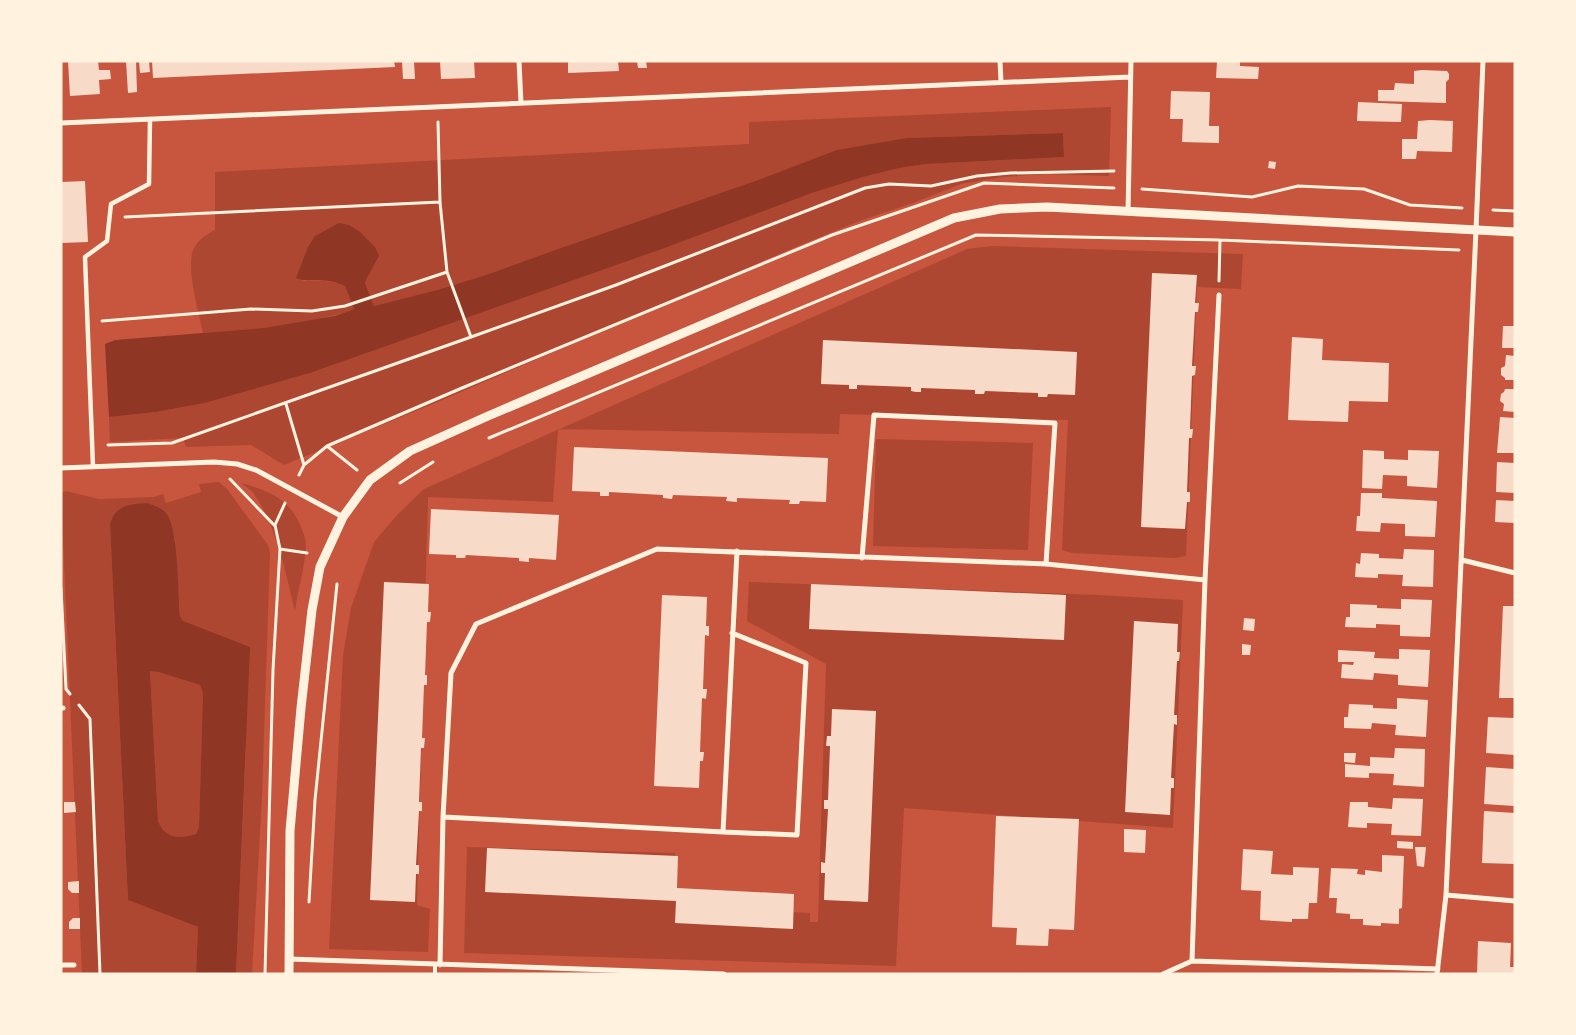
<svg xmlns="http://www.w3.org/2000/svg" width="1576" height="1035" viewBox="0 0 1576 1035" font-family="Raleway,sans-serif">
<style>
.green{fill:#ae4732}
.water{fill:#8f3625;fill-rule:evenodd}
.building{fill:#f7dbc8}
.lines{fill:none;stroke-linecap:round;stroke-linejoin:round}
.path{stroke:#fff3e0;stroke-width:3}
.service{stroke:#fff3e0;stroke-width:4}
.pedestrian{stroke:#fff3e0;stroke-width:4.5}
.minor{stroke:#fff3e0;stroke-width:5}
.tertiary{stroke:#fff3e0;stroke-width:9}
</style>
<rect width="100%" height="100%" fill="#c8553d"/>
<path class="green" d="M1111 107 1109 176 1046 174 1003 177 961 184 913 203 862 220 805 243 440 401 284 465 251 445 186 447 183 438 110 442 109 417 156 412 205 403 310 373 662 249 812 193 863 177 899 168 926 164 1064 157 1063 133 906 138 838 150 761 179 555 250 486 275 437 290 374 306 365 283 367 278 379 256 301 281C317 280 331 280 345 286L354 309C306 326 253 330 203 333 199 314 185 265 194 248 199 239 206 235 215 230V172L749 144V122Z
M992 246 1243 254 1241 289 1197 287 1186 556 1175 558 1072 553 1062 550 1068 420 840 414 839 434 558 429 553 502 428 497 417 905 430 909 428 952 329 949 343 655 351 608 374 542 398 514 424 489 967 249Z
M876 439 1033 443 1028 550 873 546Z
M219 482 227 489 268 545 270 553 262 797 252 974H236L246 745 191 626 183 621 180 616 175 539 156 506 147 503 131 504 110 524 128 900 198 927 196 974H82L61 493 66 491 99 499 154 497 163 494 166 503 201 492 199 484Z
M241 483C268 490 290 499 301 527 303 532 306 539 306 545 305 567 298 589 295 611 286 574 276 523 253 493 250 489 245 486 241 483Z
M749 582 1099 595 1183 600 1173 828 904 808 896 966 464 953 467 847 675 853 674 894 789 912 810 913V922H818L826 664 747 621Z
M150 671 158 672 200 685 203 693 199 827 196 834C179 839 165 839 158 821Z"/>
<path class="water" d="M1063 133 1064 157 926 164 899 168 863 177 812 193 662 249 310 373 205 403 156 412 109 417 105 344 115 340 264 328 335 316 354 309 345 286C336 282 327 280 316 280 309 280 303 281 296 278L308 247 315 236 339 223 349 225 360 232 375 247 379 256 367 278 365 283 374 306 437 290 486 275 555 250 761 179 837 150 906 138Z
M147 503C153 505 160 507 165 512 179 525 178 594 180 616L183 621 250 647 236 974H196L198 927 128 900 110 524C116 505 129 504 147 503ZM150 671 158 672 200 685 203 693 199 827 196 834C179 839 165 839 158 821Z"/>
<path class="building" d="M68 61H98L99 70H110L111 79 99 80 100 94 70 96Z
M126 61H136L137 92 128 93Z
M139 61H149L150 72 140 73Z
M152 61H394L395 67 153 78Z
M402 61H414L415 79H403Z
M440 61H474L475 78 441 79Z
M568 61H618L619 71 568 73Z
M637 61H646L647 68H638Z
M1217 61H1240V66L1259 67 1258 79 1216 78Z
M1422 70 1447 71 1449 74V79L1446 82V103L1378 101V90H1394L1395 83 1414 84V71Z
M1171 91 1210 92 1209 126H1219V143L1182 142 1183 119H1170Z
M1358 102 1402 104 1401 122 1357 121Z
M1430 120 1453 121 1452 152 1417 151 1416 159H1402V139H1417L1418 121Z
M1269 161 1276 162 1275 169 1268 168Z
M85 181 88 242 61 243V182Z
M1152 273 1197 275 1195 303H1199L1198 312H1195L1192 366H1196L1195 375 1192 376 1190 429H1193L1192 438H1189L1187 492H1190V502H1187L1185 529 1141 527Z
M1503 326H1515V348H1502Z
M1292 337 1323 339 1322 360 1389 363 1388 402 1349 401 1348 422 1288 420Z
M823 340 1077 352 1075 395 1048 394 1047 397H1038V393L985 391 984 394H975V390L921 388V392H916L911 391V387L857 385V389H849V385L821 384Z
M1506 355 1515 356V380H1505V378L1501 375V368L1505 366Z
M1505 389H1515V412L1503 411 1504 404 1500 401 1501 394 1504 392Z
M1500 417 1515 418V453H1497Z
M574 447 828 458 826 502 800 501 799 504H789L790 500 737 498V502L726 501 727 497 673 495 672 499 663 498V495L609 492V496H600V492L572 491Z
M1363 450 1384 451V459L1408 460V450L1439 451 1437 488 1407 486V476L1383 475 1382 489 1362 488Z
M1497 462 1515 463V493L1496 492Z
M1361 493H1382V498L1437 501 1435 537 1405 536V524L1381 523 1380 532 1356 531 1357 516H1360Z
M1496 500 1515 501V523L1495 522Z
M431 509 559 515 556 560 529 558V562L519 561V558L466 555 465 558H456V555L429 554Z
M1404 549 1434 550 1433 587 1402 586 1403 575 1378 574V578L1355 577 1356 563 1360 564 1361 553 1379 554V558L1403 559Z
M384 582 429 584 428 612H431L430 622H427L425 675H427V685H424L422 738H425L424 748H421L419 802H422V811H419L416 865H419V874H416L415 902 370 900Z
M811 584 1066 595 1064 640 809 629Z
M662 595 707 597 706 626H709V636L705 635 703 689H707L706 699 702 698 700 752H704L703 761H700L699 788 654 786Z
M1401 599 1432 600 1430 637 1400 636V625L1376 624V628L1345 627 1346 617H1350V604L1377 605V608L1401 609Z
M1503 606H1515V698H1499Z
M1244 618 1255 619 1254 631 1243 630Z
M1134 621 1178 624 1177 652H1180L1179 661H1177L1174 715H1177V725L1174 724 1171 778H1174V788H1171L1170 815 1125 812Z
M1242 644 1251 645 1250 655H1242Z
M1399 649 1430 650 1428 687 1398 685V675L1374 673 1373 680 1341 678 1342 664 1353 665 1354 662H1338V650L1375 652 1374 658 1399 659Z
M1397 698 1428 700 1426 737 1395 735 1396 725 1372 723 1371 729 1344 728V717H1348L1349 704 1373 705V708L1397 709Z
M832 709 876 711 868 902 824 900 825 873H821V862L825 863 828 809H824V800H828L830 746H826L827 736H831Z
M1488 717 1515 718V755L1486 753Z
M1395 748 1425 749 1424 787 1393 785 1394 774 1369 773V778L1345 777V764L1370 766V757L1394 758Z
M1344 753H1356L1355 763 1344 762Z
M1486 767 1515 769 1514 806 1484 804Z
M1393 798 1423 799 1421 836 1391 835 1392 824 1367 823V828L1348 827 1350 802H1368V807L1392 809Z
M64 802H75L76 812 64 813Z
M1484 811 1515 813V864L1482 863Z
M996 816 1079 819 1074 930 1049 929 1048 946 1016 945 1017 928 992 927Z
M1124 829 1146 830 1145 853 1124 852Z
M1397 841 1413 842V849L1397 848Z
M1415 847H1426L1424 867 1417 866Z
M487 848 678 856 677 888 794 894 793 929 675 923 676 901 485 892Z
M1243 849 1273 851 1271 874 1293 875V867L1319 868 1317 903H1309L1308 919H1292V922L1260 920 1261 891 1241 890Z
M1382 855 1404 856 1402 908 1399 909V924L1381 923V926L1363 925V919H1350V914L1336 913 1337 898H1329L1331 868 1358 869 1357 874 1365 875V870L1382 872Z
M79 881V893H72L68 889V882Z
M73 918H80V929H69V922Z
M1478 941 1511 943 1510 967H1515V974H1477Z"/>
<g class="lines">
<path class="path" d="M1142 189 1252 197 1298 186 1364 189 1410 205 1462 208
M1493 210 1515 211
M125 217 440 202
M1219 281 1220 240
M102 321 251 309 312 311 345 306 447 272
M471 337 616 285 865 188 889 184 931 186 977 176 1010 173 1114 171
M286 404 304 465
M489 438 976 235 1220 240 1459 250
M108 445 172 443 471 337 447 272 440 202 438 122
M327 446 357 470
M299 475 304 465 327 446 462 388 832 235 984 183 1114 188
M230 479 274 525
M400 483 433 462
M280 549 307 553
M61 588 66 689 70 694
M79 705 90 719 100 974
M309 902 315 800 337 584
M265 974 273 670 280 549 275 525 285 503"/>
<path class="service" d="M435 974V965"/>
<path class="pedestrian" d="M93 467 85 257 107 241 111 204 149 184 150 119"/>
<path class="minor" d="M519 61 521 103
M1000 61 1001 82
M61 123 1130 77
M1128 212 1131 61
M61 468 214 462 237 464 256 470 343 517
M862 558 874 415 1055 423 1046 564
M1462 560 1515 573
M61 708H63
M443 817 723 832 737 551
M723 832 797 835 806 663 732 633
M1446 895 1515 901
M289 959 724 974
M1192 961 1205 580 1219 295
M61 965H74
M440 965 443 817 451 673 476 624 657 549 1046 564 1205 580
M1163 974 1192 961 1438 969
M1437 974 1446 895 1476 230 1483 61"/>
<path class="tertiary" d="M289 974 290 831 301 708 312 610 320 567 343 517 370 480 410 451 488 416 954 218 1000 209 1047 207 1515 232"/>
</g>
<rect width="1576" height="1035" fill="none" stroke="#fff3e0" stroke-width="125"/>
</svg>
